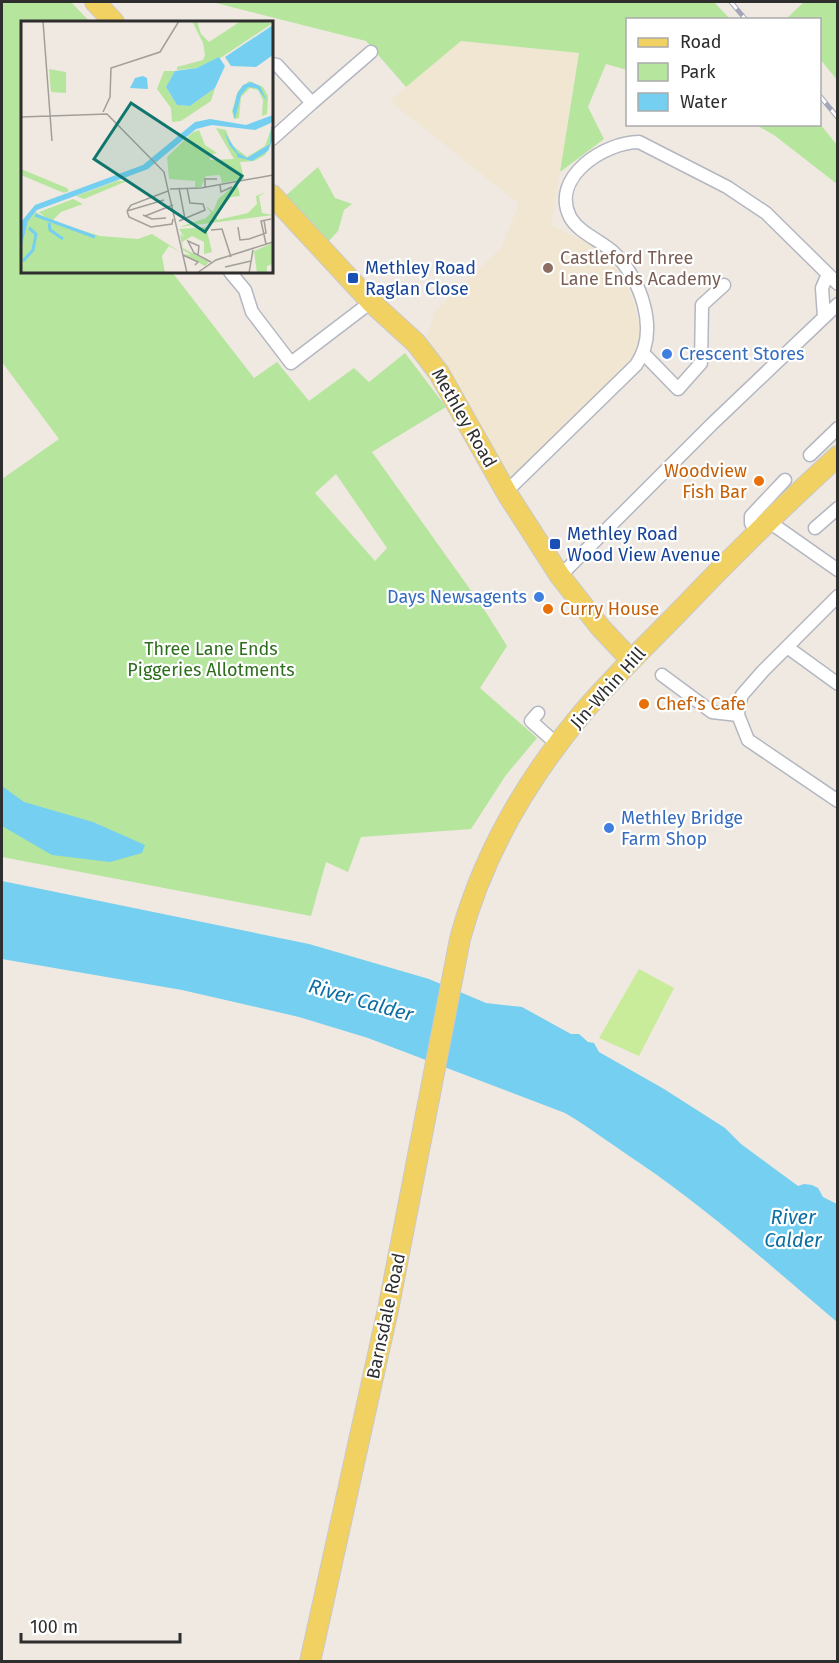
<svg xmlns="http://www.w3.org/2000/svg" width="839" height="1663" viewBox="0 0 839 1663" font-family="'Fira Sans',sans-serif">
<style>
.education{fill:#f0e6d1}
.green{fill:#b6e59e;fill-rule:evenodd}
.pitch{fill:#c9ec9a}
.water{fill:#75cff0}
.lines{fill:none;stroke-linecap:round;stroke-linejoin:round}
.minor-casing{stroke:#b4b7c1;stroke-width:15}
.primary-casing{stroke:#c9c9c9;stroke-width:22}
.minor{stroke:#fff;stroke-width:12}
.primary{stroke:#f2d163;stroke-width:20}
.rail-casing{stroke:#a3a6b8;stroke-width:5}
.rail{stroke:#fff;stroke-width:3;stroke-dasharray:9;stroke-linecap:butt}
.education-dot{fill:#8d6e63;stroke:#fff;stroke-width:2}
.transit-dot{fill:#1a4fb4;stroke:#fff;stroke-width:2}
.shop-dot{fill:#3f7fe0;stroke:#fff;stroke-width:2}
.food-dot{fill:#e8710a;stroke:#fff;stroke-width:2}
.labels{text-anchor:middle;stroke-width:4.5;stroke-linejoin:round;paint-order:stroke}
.education-label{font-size:18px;fill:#785e54;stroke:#fff;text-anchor:start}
.transit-label{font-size:18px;fill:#164399;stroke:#fff;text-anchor:start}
.shop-label{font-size:18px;fill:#366cbe;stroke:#fff;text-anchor:start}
.street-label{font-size:18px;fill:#2e2e2e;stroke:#fff}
.food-label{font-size:18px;fill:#c56008;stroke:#fff;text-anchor:start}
.park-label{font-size:18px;fill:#2c6e1b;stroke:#fff}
.water-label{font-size:20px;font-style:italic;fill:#0d6fa3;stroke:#fff}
.inset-river{fill:none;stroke:#75cff0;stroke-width:3}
.inset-road{fill:none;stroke:#a29e99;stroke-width:1.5}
.view{fill:#0f766e;fill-opacity:0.15;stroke:#0f766e;stroke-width:3}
.inset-edge{fill:none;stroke:#2e2e2e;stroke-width:3}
</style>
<rect width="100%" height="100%" fill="#efe9e1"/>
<path class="education" d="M460 41 579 53 551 225 582 240 606 255 625 280 634 304 639 326 638 345 632 358 519 475 510 476 463 393 426 338 436 310 501 248 519 204 390 101Z"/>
<path class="green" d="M2 2H71L90 22H22V272H172L254 378 277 362 309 401 354 368 369 382 405 353 446 407 372 452 482 606 507 646 480 688 537 738 506 775 471 829 361 837 348 872 326 862 311 916 2 857V479L59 439 2 362ZM336 474 387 548 375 561 315 493Z
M212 2H714L730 19 628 20 627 70 606 64 588 107 604 139 560 172 579 53 461 41 406 87 366 41Z
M804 2H837V80L820 59V20L786 19Z
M820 124 837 145V184L774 135 756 125Z
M318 167 335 198 352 204 344 210 338 231 327 243 283 198Z"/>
<path class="pitch" d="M639 969 674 988 639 1056 599 1038Z"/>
<path class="water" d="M2 786 24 802 93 822 145 845 142 853 110 862 52 855 2 826Z
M2 881 309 944 429 979 486 1003 522 1007 571 1034H579L588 1042 594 1043 599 1052 664 1089 725 1128 741 1144 798 1186 804 1184 812 1185 818 1188 823 1197 837 1204V1322C773 1268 710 1211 641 1164 615 1147 592 1129 565 1113L368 1038 299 1017 182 990 2 959Z"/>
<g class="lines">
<g class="minor-casing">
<path id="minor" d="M272 64 277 65 312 103 272 139
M312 103 371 52
M230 272 245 290 252 312 291 363 371 302
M824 317 822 288 828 274
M643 353 678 389 701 363 702 305 724 285
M810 455 838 428
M506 492 636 365C660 331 641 278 613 252 600 240 579 233 570 217 550 177 605 142 639 142L727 187 766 213 838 284
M768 521 838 570
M815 528 838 508
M756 532 751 523V516L785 480
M560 576 712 424 838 304
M838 596 763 671 742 695 739 705 738 715 748 740 838 801
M787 647 838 684
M662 675 712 712 738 715
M538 713 531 721 558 745"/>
</g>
<g class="primary-casing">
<path id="primary" d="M95 2 114 22
M272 195 371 302 416 343 439 373 508 495 560 576 600 627 631 660
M310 1662 389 1305 460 939C483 854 529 776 585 710 613 678 643 648 673 618 726 562 781 508 838 456"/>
</g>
<use href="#minor" class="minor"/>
<use href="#primary" class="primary"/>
<g class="rail-casing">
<path id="rail" d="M731 2 746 20
M820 96 838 118"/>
</g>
<use href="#rail" class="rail"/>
</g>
<circle class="education-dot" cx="548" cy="268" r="6"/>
<g class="transit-dot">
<rect x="347" y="272" width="12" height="12" rx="3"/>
<rect x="549" y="538" width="12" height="12" rx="3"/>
</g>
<g class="shop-dot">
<circle cx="667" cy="354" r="6"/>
<circle cx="539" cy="597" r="6"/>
<circle cx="609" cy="828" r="6"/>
</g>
<g class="food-dot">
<circle cx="759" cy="481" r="6"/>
<circle cx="548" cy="609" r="6"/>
<circle cx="644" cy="704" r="6"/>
</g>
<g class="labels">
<g class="education-label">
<text x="560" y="264">Castleford Three<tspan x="560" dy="21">Lane Ends Academy</tspan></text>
</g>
<g class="transit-label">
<text x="365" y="274">Methley Road<tspan x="365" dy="21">Raglan Close</tspan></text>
<text x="567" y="540">Methley Road<tspan x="567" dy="21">Wood View Avenue</tspan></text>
</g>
<g class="shop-label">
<text x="679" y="360">Crescent Stores</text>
<text x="527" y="603" text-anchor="end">Days Newsagents</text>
<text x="621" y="824">Methley Bridge<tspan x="621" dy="21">Farm Shop</tspan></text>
</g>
<g class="street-label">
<text transform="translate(464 418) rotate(60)" y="6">Methley Road</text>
<text transform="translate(608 688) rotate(-48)" y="6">Jin-Whin Hill</text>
<text transform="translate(386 1316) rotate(-78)" y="6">Barnsdale Road</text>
</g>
<g class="food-label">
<text x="747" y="477" text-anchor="end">Woodview<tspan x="747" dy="21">Fish Bar</tspan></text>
<text x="560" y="615">Curry House</text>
<text x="656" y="710">Chef's Cafe</text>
</g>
<g class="park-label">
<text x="211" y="655">Three Lane Ends<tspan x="211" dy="21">Piggeries Allotments</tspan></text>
</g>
<g class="water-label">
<text transform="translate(361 1000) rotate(16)" y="7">River Calder</text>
<text x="793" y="1224">River<tspan x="793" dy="23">Calder</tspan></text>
</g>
</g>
<g transform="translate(21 21)">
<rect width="252" height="252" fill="#efe9e1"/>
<path d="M171 0H176L180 13 188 21 220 0 252 2 201 36 176 47 156 49V46L182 39 184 34 182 22ZM28 48 45 51V72L30 71ZM143 50H154L145 66 156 84 169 85 194 67 190 80 160 100 151 101 150 87 136 68ZM228 60 242 66 247 75 246 93 241 95 242 79 237 69 229 67 220 76 218 97 213 98 211 90 217 70ZM252 103V118L244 134 233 140 219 141 223 158 201 162 199 154 185 155 180 166 174 167V160L148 158 146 136 171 112 178 109 184 124 196 132 189 134V139L213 138 195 107 205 109 211 124 226 136 244 125ZM0 148 46 167 48 170 43 172 0 154ZM96 160H106L63 178 55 175ZM216 162 219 175 210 176 195 194 196 199 227 192 236 183 235 175 245 171 238 175 241 192 252 194 158 206 185 197 190 192 185 185 192 191 197 178ZM52 178 62 183 40 191 31 200 79 215 117 218 131 213 161 232 148 225 141 235 144 252H0V228L7 199 15 191 25 197 18 191ZM185 206 191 231 183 233V221L171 215 161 221 162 227 188 241 184 245 162 233 170 234 162 229 159 213 163 216 158 208ZM252 222V243L246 245V252H236L233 230Z" fill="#b6e59e"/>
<path d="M252 4V34L235 46 210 45 204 36ZM198 36 204 45 194 67 169 85 156 84 145 66 154 50 176 47ZM122 55 126 57 127 68 109 67 114 57ZM230 61 239 65 246 80 236 67 227 66 220 74 214 98 212 90 216 73 222 64ZM252 94V101L234 109 191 104 175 108 127 148 16 189 7 200 0 228V201L14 184 122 144 174 101 189 98 225 104ZM250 105 252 107V117L247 130 231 140 216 136V133L209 125 203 111 217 132 226 137 249 123Z" fill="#75cff0"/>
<path class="inset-river" d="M14 194 74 216M28 202 29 209 42 218M2 240 12 229 15 213 8 207"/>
<path class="inset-road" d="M22 0 31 120M82 91 89 76 90 47 139 31 158 0M0 96 86 93 143 151 166 252M199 164 200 171 211 166M184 166V158H196M158 167 164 198M149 168 180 167 252 154M106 190 108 196 130 206 151 203 152 198M106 190 110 184 147 170M106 190 143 179M122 194 131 198 145 197M124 195 152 184M158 200 184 189 182 183 169 182 166 167M217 206 219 219 228 218 245 212 243 199M190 209 201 208 210 236M245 223 240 200 250 198M162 234 177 241 174 244M177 234 178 225 167 220 173 232 190 241M204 246 230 240M176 252 195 239 252 221M228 252 232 229"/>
<path class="view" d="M110 82 221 155 184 211 73 138Z"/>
<rect width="252" height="252" class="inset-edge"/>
</g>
<rect width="839" height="1663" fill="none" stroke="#2e2e2e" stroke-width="6"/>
<rect x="626" y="18" width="195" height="108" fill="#ffffff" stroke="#ababab" stroke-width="1.5"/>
<rect x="638" y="38" width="30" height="9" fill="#f2d163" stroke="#ababab" stroke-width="1.5"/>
<text x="680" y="48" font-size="18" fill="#2e2e2e">Road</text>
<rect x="638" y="63" width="30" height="18" fill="#b6e59e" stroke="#ababab" stroke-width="1.5"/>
<text x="680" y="78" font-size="18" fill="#2e2e2e">Park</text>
<rect x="638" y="93" width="30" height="18" fill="#75cff0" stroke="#ababab" stroke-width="1.5"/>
<text x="680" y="108" font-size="18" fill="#2e2e2e">Water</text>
<path d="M21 1633v9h159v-9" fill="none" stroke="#2e2e2e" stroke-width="3"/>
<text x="30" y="1633" font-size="18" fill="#2e2e2e" stroke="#ffffff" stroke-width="4.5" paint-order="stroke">100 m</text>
</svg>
